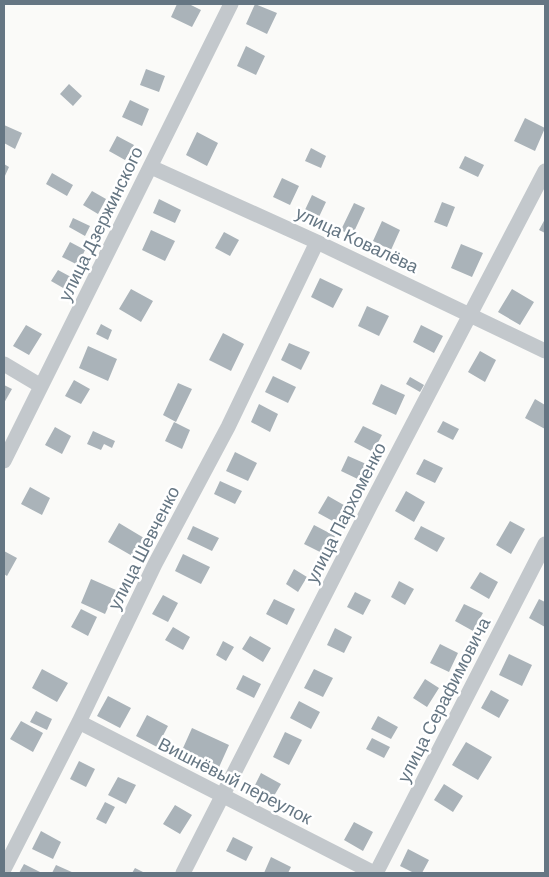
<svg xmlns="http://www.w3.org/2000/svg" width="549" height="877" viewBox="0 0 549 877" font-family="Barlow,sans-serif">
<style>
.building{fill:#aab3b9}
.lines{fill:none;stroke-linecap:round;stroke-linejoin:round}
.minor{stroke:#c3c8cc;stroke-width:15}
.labels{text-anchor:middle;stroke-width:5;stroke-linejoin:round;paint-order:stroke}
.street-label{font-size:18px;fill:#657683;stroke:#fff}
</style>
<rect width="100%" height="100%" fill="#fafaf8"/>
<path class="building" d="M177 4H189L201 10 192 27 171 17Z
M255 4 277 13 267 34 246 24Z
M246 46 265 56 256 75 237 66Z
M146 69 165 76 159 92 140 85Z
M69 84 82 96 73 106 60 94Z
M130 100 149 109 142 126 122 117Z
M525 118 545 128 535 151 514 141Z
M4 125 22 133 15 149 4 143Z
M197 132 218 143 207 166 186 155Z
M117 136 134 145 125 160 109 151Z
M311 148 326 156 321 168 305 161Z
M465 156 484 165 478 177 459 168Z
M4 164 9 167 4 178Z
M52 173 73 185 67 196 46 184Z
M282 178 299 186 290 205 273 197Z
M92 191 106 199 98 214 83 205Z
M312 195 326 202 318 219 304 212Z
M159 199 181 210 175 223 153 213Z
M442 202 455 207 447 227 434 222Z
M354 203 365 208 352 236 341 230Z
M73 218 90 226 85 236 69 227Z
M545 219V233L539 230Z
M382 221 400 230 391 250 373 241Z
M151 230 175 241 165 261 142 250Z
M224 232 239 240 230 256 215 248Z
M70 242 85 250 78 265 62 257Z
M461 244 483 253 472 277 451 268Z
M58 270 71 277 65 289 51 281Z
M320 278 343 289 333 308 311 297Z
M131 289 153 301 141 322 119 309Z
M512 289 534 302 520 325 498 312Z
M367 306 389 316 379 336 358 326Z
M101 324 112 330 108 340 96 334Z
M26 325 42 334 29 355 13 346Z
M421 325 443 336 434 353 413 342Z
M223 333 244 344 231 371 209 360Z
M289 343 310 352 301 370 281 360Z
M88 346 117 359 108 381 79 368Z
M480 351 496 360 485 382 468 372Z
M273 376 296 387 288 403 265 392Z
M410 377 424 385 420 392 406 384Z
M74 380 90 389 81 404 65 396Z
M178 383 192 389 176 422 163 415Z
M381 384 405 395 396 415 372 404Z
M4 385 12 389 4 403Z
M535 399 545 405V429L525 418Z
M259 404 278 414 270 432 251 422Z
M443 421 459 429 453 440 437 432Z
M174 422 190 430 182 449 165 441Z
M363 426 382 435 373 452 354 442Z
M55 427 71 436 62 454 45 445Z
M93 431 115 441 112 448 104 444 101 450 87 444Z
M235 452 257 463 248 481 226 471Z
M348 456 373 467 366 483 341 471Z
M424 459 443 468 435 483 416 474Z
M220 481 242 491 235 504 214 494Z
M30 487 50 498 42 515 21 504Z
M406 491 425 502 414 522 395 511Z
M328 496 349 508 340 525 318 513Z
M510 521 525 529 511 554 496 545Z
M119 523 144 538 134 557 108 542Z
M314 525 335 536 326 555 304 544Z
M193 526 219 538 212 551 187 539Z
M421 526 445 538 437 552 414 539Z
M4 551 17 558 7 576 4 574Z
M183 554 210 567 201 584 175 571Z
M294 569 307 577 298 592 286 584Z
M480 572 498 582 489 599 470 588Z
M91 579 116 590 105 614 81 603Z
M399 581 414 589 405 605 391 597Z
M355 592 371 600 363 615 347 607Z
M163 595 178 603 168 622 152 614Z
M274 599 295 609 287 625 266 614Z
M539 599 545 602V627L529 618Z
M464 604 483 613 473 631 455 621Z
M81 609 97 617 88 636 71 627Z
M173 627 190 637 183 650 165 640Z
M335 628 352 637 344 653 327 645Z
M250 636 271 648 263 662 242 649Z
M223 641 234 647 226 661 216 655Z
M440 644 458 653 449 672 430 663Z
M509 654 532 665 522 686 499 675Z
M42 669 68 683 57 702 32 688Z
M314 669 333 678 323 697 304 688Z
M243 675 261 684 254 698 236 689Z
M425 679 439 688 427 707 413 698Z
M491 690 509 700 499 718 481 708Z
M108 696 131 708 120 728 97 716Z
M299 701 320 712 311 729 290 718Z
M36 711 52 719 47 730 30 722Z
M147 715 168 726 157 747 136 736Z
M378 716 398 727 391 739 371 729Z
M21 721 43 733 33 752 10 739Z
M192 728 229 745 216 774 179 757Z
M285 732 302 740 289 765 273 757Z
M372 738 390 747 384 758 366 749Z
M164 739 171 743 165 754 158 750Z
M466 742 492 757 478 780 452 765Z
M79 761 95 769 86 787 70 779Z
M261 773 281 784 271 801 252 791Z
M118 777 136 785 126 804 108 795Z
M444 784 463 796 453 812 434 800Z
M105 802 115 807 106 824 96 819Z
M175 805 192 815 180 834 163 824Z
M354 822 373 832 363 851 344 840Z
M41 831 61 842 53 859 32 849Z
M233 837 253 847 246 861 226 851Z
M408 849 429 860 422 873H414L400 866Z
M271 857 291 867 288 873H264Z
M24 864 42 873H19Z
M56 865 74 873H52Z
M135 868 145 873H132Z"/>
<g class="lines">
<path class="minor" d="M151 167 317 242 545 351
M4 364 41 386
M4 461 231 4
M79 722 374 873
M4 869 79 722 155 564 228 427 317 242
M183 873 369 508 545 171
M376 873 545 544"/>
</g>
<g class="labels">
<g class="street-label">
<text transform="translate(101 224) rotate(-64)" y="6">улица Дзержинского</text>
<text transform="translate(357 240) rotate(25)" y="6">улица Ковалёва</text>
<text transform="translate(346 513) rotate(-63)" y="6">улица Пархоменко</text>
<text transform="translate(144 548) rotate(-63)" y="6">улица Шевченко</text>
<text transform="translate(444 700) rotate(-63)" y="6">улица Серафимовича</text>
<text transform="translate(235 781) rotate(27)" y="6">Вишнёвый переулок</text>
</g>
</g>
<rect width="549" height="877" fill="none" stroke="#657683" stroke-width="10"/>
</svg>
